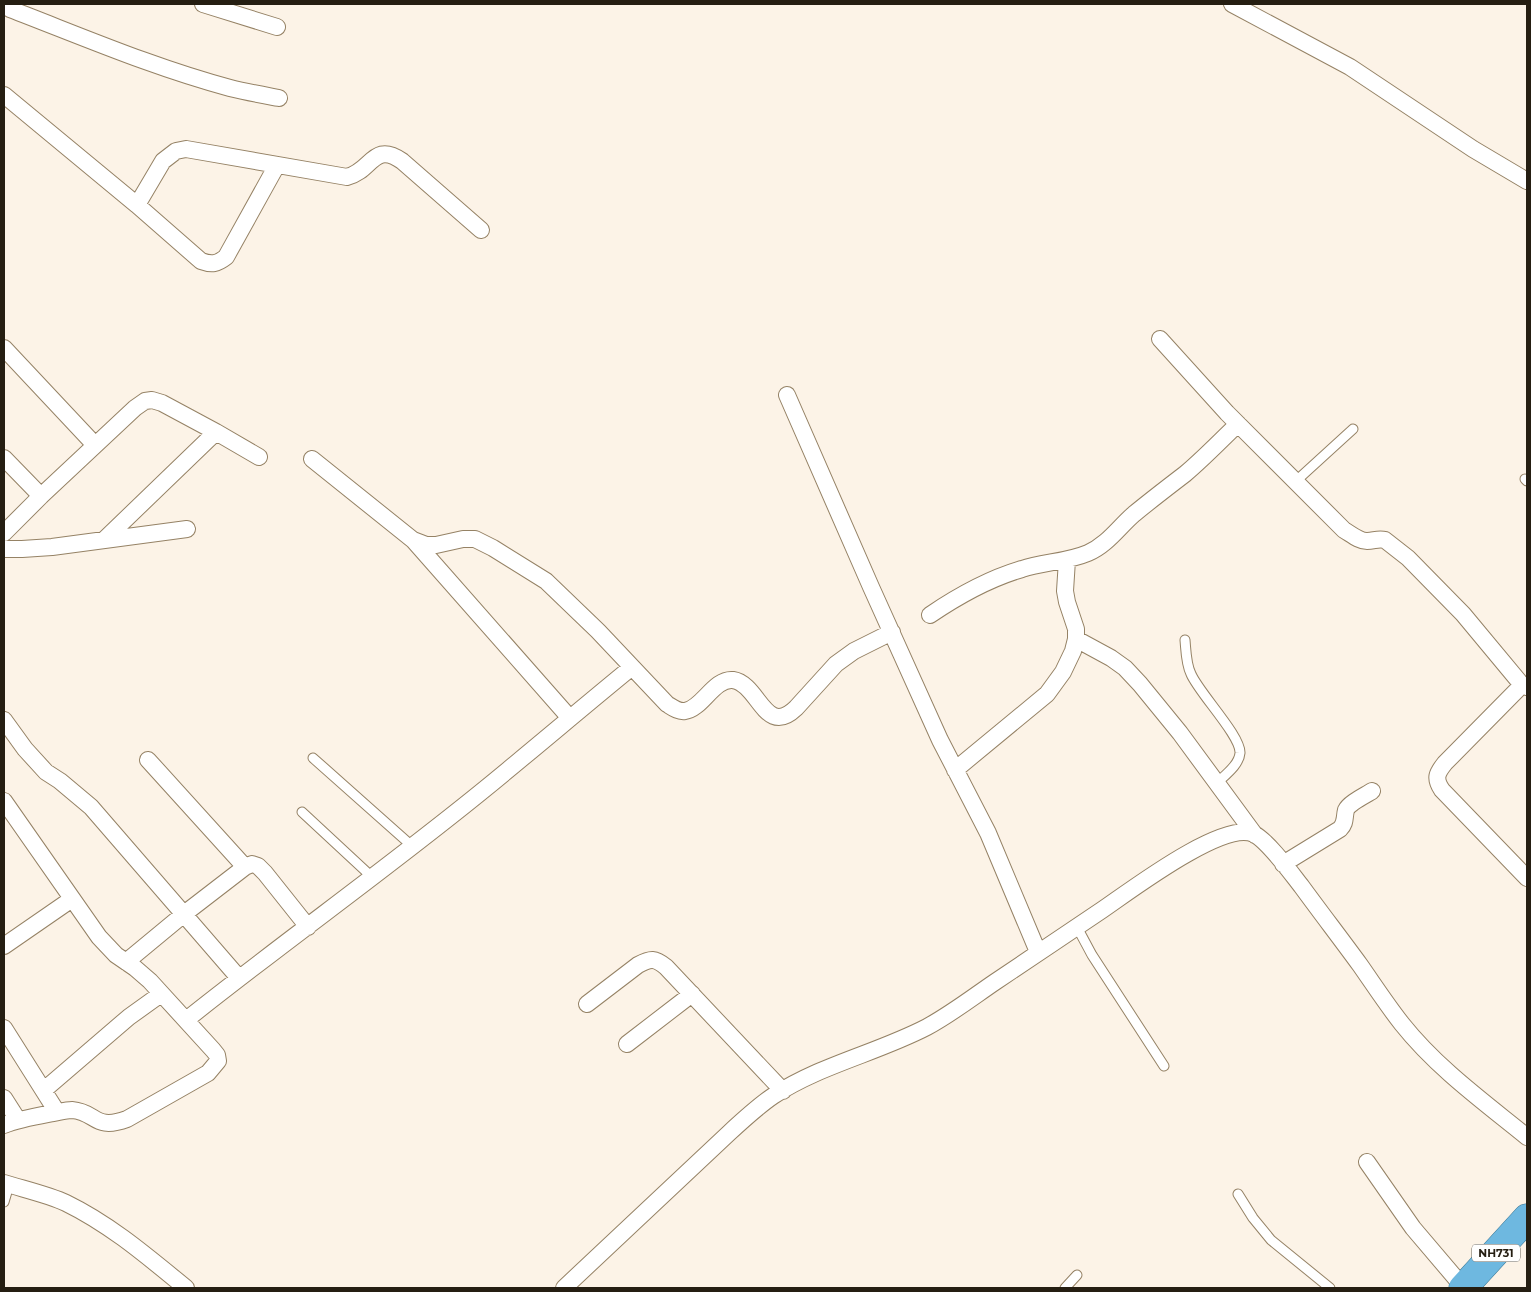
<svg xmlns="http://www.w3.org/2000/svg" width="1531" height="1292" viewBox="0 0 1531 1292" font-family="Montserrat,sans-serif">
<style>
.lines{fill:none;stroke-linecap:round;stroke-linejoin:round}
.service-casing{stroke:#958265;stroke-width:11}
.minor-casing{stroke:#958265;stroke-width:18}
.trunk-casing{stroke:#3c7793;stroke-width:29}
.service{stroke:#fff;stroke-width:9}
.minor{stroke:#fff;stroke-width:16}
.trunk{stroke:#6eb8e0;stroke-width:28}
.labels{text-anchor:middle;stroke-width:5;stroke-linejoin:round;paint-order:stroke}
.shield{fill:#fff;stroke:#666259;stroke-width:1}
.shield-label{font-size:11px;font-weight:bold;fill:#251e12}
</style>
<rect width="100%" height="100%" fill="#fcf3e7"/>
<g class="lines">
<g class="service-casing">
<path id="service" d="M1525 479 1527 481
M1296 481 1353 429
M1185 640C1186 651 1186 664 1191 674 1199 693 1241 736 1240 753 1239 765 1225 775 1217 783
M313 758 412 846
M302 812 372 877
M1077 927 1092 955 1164 1066
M1238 1194 1253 1218 1271 1240 1330 1288
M4 1202 9 1185
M1065 1288 1077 1275"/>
</g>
<g class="minor-casing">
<path id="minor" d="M203 4 277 27
M1232 4 1350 67 1473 149 1527 181
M10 9C83 37 155 68 230 88 246 92 263 95 279 98
M4 95 137 205 201 261C212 265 217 264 226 257L277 165
M137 205 163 161 176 151 186 149 347 177C372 171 373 141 402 161L481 230
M1160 339 1227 413 1344 530C1351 534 1359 541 1367 541 1374 541 1378 538 1385 540L1408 558 1463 614 1522 685 1527 687
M4 348 95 445
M787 395 871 587 940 740 988 833 1038 952
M4 458 41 496
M312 459 413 540 426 545H436L463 539H475L493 548 546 581 598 631 667 704C672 707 678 712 685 711 702 709 714 678 733 680 759 684 765 738 796 708L836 664 854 651 892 632
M4 533 41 496 135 408 145 401 152 400 162 403 216 432 259 457
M104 540 216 432
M414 541 569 717
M4 549H22L52 547 187 529
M930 615C958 596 988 579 1022 569 1043 562 1067 562 1088 553 1107 545 1119 527 1134 514 1151 500 1168 487 1185 474 1204 458 1221 440 1238 424
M1076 639 1111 658 1125 668 1140 684 1180 733 1255 835
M1522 685 1445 763C1437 773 1434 778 1442 790L1527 878
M4 720 25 749 46 772 60 781 91 807 239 978
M148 760 245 867
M955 770 1047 694 1063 672 1073 651 1076 639V629L1067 602 1065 591 1067 560
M4 801 99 937 116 955 135 968 150 981 213 1050 217 1055 218 1061 208 1073 127 1119C94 1131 97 1112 72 1110 66 1110 59 1112 53 1113 37 1116 19 1119 4 1125
M1283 864 1340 829C1346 823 1344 818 1346 810 1349 803 1366 795 1372 791
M4 946 72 899
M126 962 184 914 245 867 252 864 258 866 265 873 308 927
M587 1004 638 965C651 958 655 958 666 967L783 1091
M186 1020C285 941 388 868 486 788 535 748 583 707 632 667
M4 1028 57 1112
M627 1044 692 994
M44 1090 129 1017 161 994
M4 1098 18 1120
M1367 1162 1413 1228 1464 1288
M4 1183C23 1189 49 1195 66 1203 111 1225 148 1257 186 1288
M564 1288 729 1133C743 1120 757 1107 773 1096 820 1065 877 1053 927 1027 951 1014 973 997 995 982 1031 958 1066 934 1102 910 1130 891 1223 820 1254 834 1269 842 1291 873 1302 887 1321 913 1341 939 1360 965 1374 985 1387 1005 1402 1024 1437 1068 1484 1102 1527 1137"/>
</g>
<g class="trunk-casing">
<path id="trunk" d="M1463 1288 1527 1218"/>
</g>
<use href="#service" class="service"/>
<use href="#minor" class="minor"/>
<use href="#trunk" class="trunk"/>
</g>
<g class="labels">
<rect class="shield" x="1472" y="1244.5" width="48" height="17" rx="4"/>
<g class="shield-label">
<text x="1496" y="1257">NH731</text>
</g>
</g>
<rect width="1531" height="1292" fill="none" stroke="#251e12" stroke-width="10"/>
</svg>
